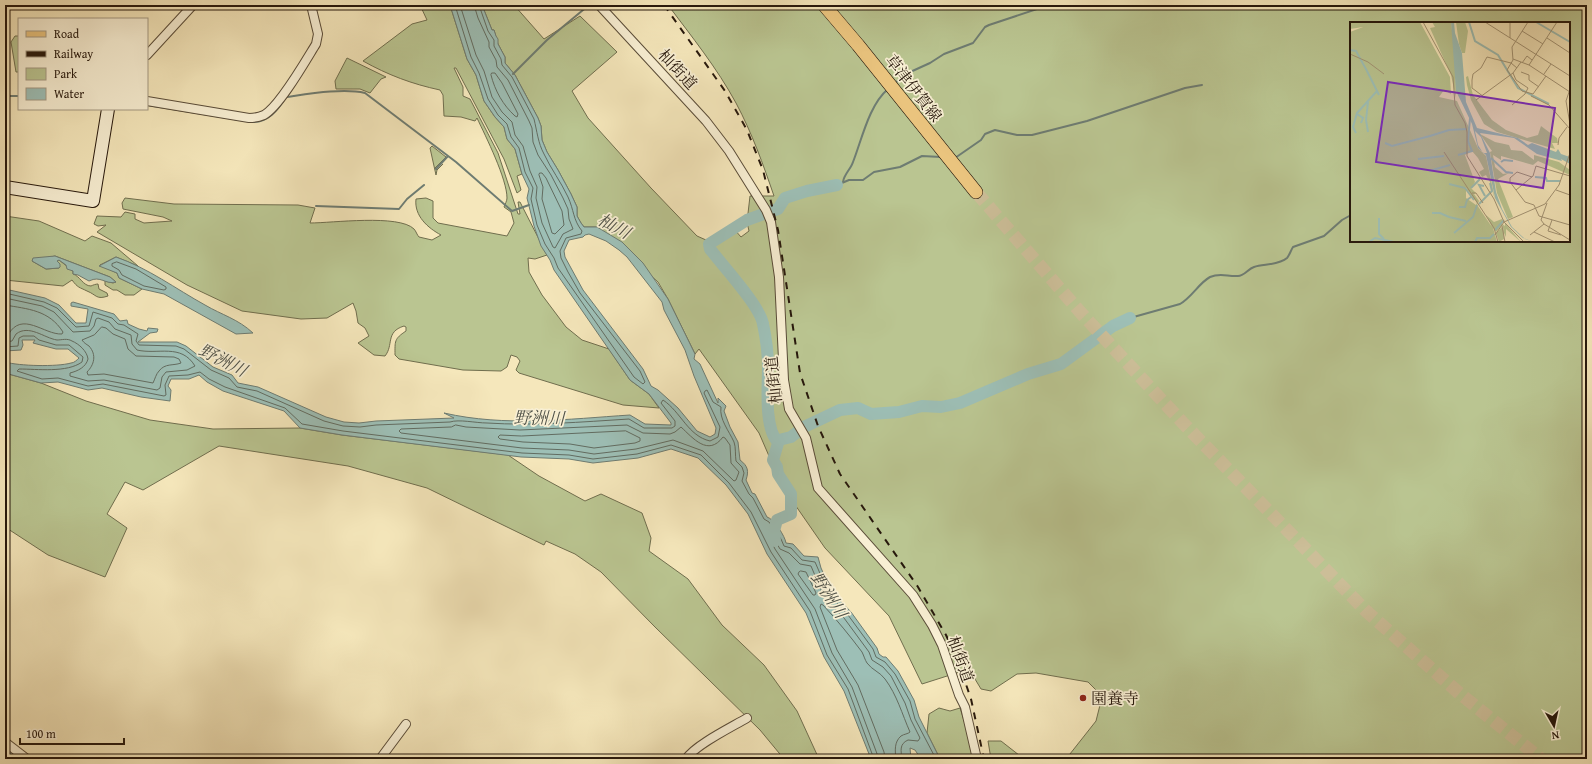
<svg xmlns="http://www.w3.org/2000/svg" width="1592" height="764" viewBox="0 0 1592 764" font-family="'Gentium Book Plus','Noto Serif JP',serif">
<style>
.green{fill:#bac591;stroke:#706e4e;fill-rule:evenodd}
.water{fill:#9dbfb6;stroke:#6e7c72;fill-rule:evenodd}
.lines{fill:none;stroke-linecap:round;stroke-linejoin:round}
.shore{stroke:#626c61;stroke-width:1}
.stream{stroke:#6e7c72;stroke-width:2}
.river{stroke:#9dbfb6;stroke-width:12}
.primary-tunnel{stroke:#ccbe98;stroke-width:13;stroke-dasharray:13 6;stroke-linecap:butt}
.street-casing{stroke:#5a4c38;stroke-width:10}
.secondary-casing{stroke:#27180c;stroke-width:14}
.primary-casing{stroke:#27180c;stroke-width:14}
.street{stroke:#f8efd3;stroke-width:8}
.secondary{stroke:#f8efd3;stroke-width:12}
.primary{stroke:#eac47e;stroke-width:13}
.rail{stroke:#27180c;stroke-width:2;stroke-dasharray:7 7;stroke-linecap:butt}
.poi-dot{fill:#8f2418;stroke:#f8efd3;stroke-width:1.5}
.labels{text-anchor:middle;stroke-width:3.5;stroke-linejoin:round;paint-order:stroke}
.street-label{font-size:16px;fill:#27180c;stroke:#f8efd3}
.poi-label{font-size:16px;fill:#27180c;stroke:#f8efd3;text-anchor:start}
.water-label{font-size:17px;font-style:italic;fill:#505248;stroke:#f8efd3}
.inset-river{fill:none;stroke:#9dbfb6;stroke-width:2}
.inset-road{fill:none;stroke:#a39475;stroke-width:1}
.view{fill:#7b2cbf;fill-opacity:0.15;stroke:#7b2cbf;stroke-width:2}
.inset-edge{fill:none;stroke:#27180c;stroke-width:2}
</style>
<rect width="100%" height="100%" fill="#f5e7bb"/>
<filter id="stains"><feTurbulence type="fractalNoise" baseFrequency=".005" numOctaves="4"/><feColorMatrix values="0 0 0 0 .2 0 0 0 0 .09 0 0 0 0 .02 0 0 0 .5 -.17"/></filter>
<radialGradient id="worn" r=".72"><stop offset=".6" stop-color="#630" stop-opacity="0"/><stop offset="1" stop-color="#630" stop-opacity=".3"/></radialGradient>
<path class="green" d="M420 5H450L467 59 476 75 484 101 495 117 504 127 507 139 515 149 522 174 517 176 521 190 517 193 504 159 456 68H454L463 87V96L470 99 498 153 518 214H520L518 202H520L547 255 535 259 528 258 529 272 542 295 566 327 582 340 609 349 630 380 649 394 659 408 623 405 519 373 516 370 520 361 517 357 511 355 507 367 501 371 463 370 399 359 395 355C395 341 394 339 406 331V327L404 326C385 332 394 345 385 356L374 355 358 343 369 336 365 328 358 323 356 311 353 303 327 318 301 319 242 311 187 285 97 232 106 225 98 226 94 224 97 216 121 217 125 212 135 214V219L144 223 172 221 163 217 123 209 122 203 125 198 174 204 298 205 315 208 310 223C332 223 399 214 414 229 416 231 417 235 419 237L432 240 441 235C428 228 414 216 416 199L426 198 433 201V218L438 223 507 236 514 223 511 212 504 207C505 204 507 201 507 198 507 179 486 137 477 118L475 121 461 117 444 116 443 95 440 90C412 84 388 75 363 61L412 24 427 20Z
M482 5H514L544 39 580 16 617 52 572 91 588 118 651 188 697 236 715 244 734 229 741 237 749 231 747 222 750 196H774C763 164 752 133 736 103 717 68 692 37 668 5H1587V759H1066L1096 721 1101 701 1098 692 1088 682 1036 673 1017 674 991 691 981 689 969 669 922 684 889 616 825 548 782 486 759 433 699 349 695 354 668 299 658 282 597 227H584L581 223 577 216V207L571 194 558 170 547 152 542 140 541 126 538 118 515 75 505 63V57L498 44 494 30H492ZM1351 23H1569V241H1351Z
M15 36H19V72H16L11 42Z
M347 58 386 77 381 79 370 93 360 89H336L335 81Z
M432 146 446 157 435 168 437 170 443 164 437 170 436 175 430 148Z
M5 216 39 221 85 241 92 236 111 243 138 266 116 257 100 265 117 273 119 278 142 289 134 295H125L117 290H113L105 285V281L113 283 116 282 110 277 55 256 32 261 46 269 59 268 60 267 56 261 59 260 73 271V274C80 276 83 286 91 286 93 285 96 284 98 284L99 289 107 293 108 296C96 300 97 295 87 291 79 287 78 288 72 280L63 286 5 280Z
M5 373 41 383 86 401 150 420 213 429 300 428 342 435 508 455 539 476 585 501 601 494 642 513 651 538 649 551 688 579 722 625 764 665 797 711 819 759H784L760 730 655 627 601 572 575 554 546 541 544 545 427 488 348 466 219 446 143 490 125 482 107 514 127 528 105 577 48 555 5 527Z
M939 708 950 711 960 708 968 733 973 759H940L927 733 929 714Z
M988 741H1001L1024 759H991Z"/>
<path class="water" d="M450 5H482L492 30H494L496 36 498 39V44L505 57V63L515 75 538 118 541 126 542 140 547 152 558 170 571 194 577 207V216L581 223 584 227H597L622 242 643 263 668 299 695 354 694 359 700 364 718 403V398L726 406 724 411 730 427 738 442 740 460C748 466 749 471 746 480L752 493 755 494 767 517C774 519 785 536 786 543L793 544 804 556 818 557 821 568 832 592 851 612 877 648 879 654 883 657H886L898 671 914 700 919 717 940 759H921L915 750 910 748 911 759H871L844 691 824 657 806 613 767 554 748 514 726 485 698 458 671 449 638 458 593 463 569 459 521 457 342 435 300 428 284 411 223 391 207 382 199 375 189 379H171L168 386 171 390 170 401 141 397 102 388 88 390 58 382 41 383 5 373V362C19 366 57 367 71 363 74 363 77 360 79 358L68 349H56L33 343 35 340H22L23 345 21 350 5 351V289L45 298 59 305 76 323H86L88 309 71 306V303L73 302 114 314 120 321 127 320 128 324 139 329 147 331 148 328 158 329 157 332 150 333 138 342H177L186 346 213 367 232 375 238 383 258 387 326 417 344 422 359 423 376 421 454 418 444 413C505 427 568 419 630 415L645 424 671 425V423L649 394 630 380 554 270 550 260 541 246 534 226 527 198 529 189 522 174 515 149 507 139 504 127 495 117 484 101 476 75 467 59ZM589 234 606 241 619 250 627 257 662 302 664 310 685 350 694 376 716 428 715 434 710 437 697 431 678 408 658 390 651 386 643 369 583 290 565 257 564 251 569 240 583 237 585 235Z
M55 256 110 277 116 282C105 285 101 275 89 281L78 275 73 274V271L67 269 66 265 59 260 57 261 60 264V267L59 268 46 269 32 261 33 258Z
M116 257C148 268 176 289 205 305 222 315 238 319 253 333L236 334 164 294 142 289 119 278 117 273 99 266Z"/>
<g class="lines">
<path class="shore" d="M455 5 471 57 479 73 488 99 498 115 507 124 511 137 519 148 525 172 533 188 531 199 537 225 545 244 554 258 558 268 634 377 643 384 645 382 640 371 580 293 568 272 561 258 560 251 566 238 581 234 582 231C573 220 574 210 568 197 561 182 551 169 544 154 538 143 537 131 534 119L512 77 502 65 501 59 494 46V40L488 31 479 5
M460 5 476 55 484 71 492 97 502 112 512 122 515 135 523 146 530 171 537 187 536 198 542 223 553 247 555 248 563 234 573 229 569 219 568 209 563 198 551 175 538 155 533 142 532 128 529 121 508 80 497 67 496 60 489 47V42L478 18 474 5
M492 73H495L502 83 518 114 517 117 515 116C503 105 495 91 491 75Z
M540 173H542L546 178 562 211 564 225 555 234 552 233 542 199 543 187 539 175Z
M117 262 136 269 166 287V289L164 290 144 286 122 275 119 270 112 266V264Z
M5 293 44 302 57 308 76 327 89 326 93 312 112 318 118 324 124 325 138 334 136 341 139 345 176 346 184 349 211 370 229 378 237 387 257 391 324 421 343 426 360 427 376 425 450 422C459 419 476 423 487 423 534 426 581 422 629 419L644 428H672L675 426V421L661 403 663 400C681 412 688 436 710 441L718 437 720 427 704 393 705 391 707 390 713 402 721 407C719 419 729 431 734 442 736 447 735 455 736 461L742 467 744 473 742 481 749 494 753 498 764 519 769 522 781 539 784 546 791 548 802 560 815 562 829 594 848 615 873 649 876 657 885 662 895 674 910 701 915 719 936 759
M5 298 42 306 54 312 73 332 90 331 94 326 96 319 98 318 109 322 115 329 131 335 132 344 137 350C158 355 181 343 195 366L187 370 166 372 162 377 160 388 157 390 104 380 88 381 70 376V373C78 371 86 367 88 359 87 351 79 344 72 341 67 338 62 340 57 340 44 338 29 324 16 334L12 341 5 342
M5 305C28 309 49 310 63 332L62 334C44 335 22 310 8 335L5 336
M102 327 106 328 113 334 125 339 128 349 136 356 174 357 179 359 181 363C173 366 165 363 159 371 156 374 155 379 153 383L104 374 88 375 87 372C94 365 97 355 89 346 86 344 84 343 82 340L94 335Z
M5 347 18 346 19 338 23 336H34L39 340 56 345H69L83 357 82 362C67 373 37 369 19 369L17 371 42 379 58 378 88 386 103 384 164 396 166 395 165 385 169 376 188 375 200 372 209 379 225 387 285 408 302 424 343 431 522 453 569 455 593 459 637 454 671 445 701 455 729 483 751 512 771 552 810 611 827 655 848 689 874 759
M456 425 466 427 520 430 627 425 643 433 670 434 675 432 681 427C693 438 708 457 723 437L725 438 730 445 731 463 739 472 736 480 734 481 703 451 673 440 636 449 594 454 569 450 522 448 401 433 399 431 401 429 451 427Z
M626 431 640 438V441L635 443 594 448 570 444 523 442 500 439 498 437 500 435 521 436Z
M801 571 806 572 816 593 815 595H813L798 574 799 572Z
M879 759 852 687 832 653 815 609 775 549 770 539 771 537H773L780 549 789 553 800 564 811 566 824 597 844 618 869 652 872 660 883 667 891 676 905 703 911 720 920 738 918 741 908 740C899 744 901 751 902 759
M885 759 884 752 858 685 837 650 820 607 821 604 823 605C837 620 850 636 862 652 864 656 865 660 867 663 872 670 880 672 885 679 897 695 902 714 910 732 908 734 904 734 901 736 894 742 895 751 896 759"/>
<path class="stream" d="M513 74 547 40 589 5
M895 83 908 73 930 63 944 54 973 43 985 27 989 25 1049 5
M5 96H19
M147 105 246 121
M251 122C268 123 278 110 286 97 308 94 343 88 365 93L456 162 512 211 529 205
M955 158 981 140 985 134 995 130 1017 135H1032L1087 121 1185 88 1202 85
M436 169 448 156
M843 182C844 174 851 169 853 162 862 139 869 105 888 89
M837 185 849 180H863L874 172 900 167 922 156 941 157
M316 206 399 209 407 199 424 185
M1130 318 1180 304C1192 297 1199 283 1210 277 1221 272 1228 277 1238 276 1244 276 1248 269 1254 267 1264 264 1279 265 1287 258 1289 256 1291 250 1293 247L1324 236 1342 220 1351 215"/>
<path class="river" d="M778 442C764 429 768 385 768 367 768 353 766 338 763 324 760 306 723 266 710 249L709 244 747 220 778 209 785 198 807 191 837 185
M775 541 774 531 777 520 791 514C791 509 791 498 791 494L778 474 777 467 773 460 779 440 791 437 804 427 840 410 858 408 871 414 899 412 922 406 941 407 960 403 1028 374 1061 364 1113 326 1130 318
M5 752 15 759"/>
<path class="primary-tunnel" d="M976 192 1081 313 1183 423 1366 611 1459 693 1541 759"/>
<g class="street-casing">
<path id="street" d="M599 5 706 121 729 151 766 210 771 222 779 277 784 380 789 409 806 438 818 488 913 595 932 625 942 645 959 695 965 707 977 759
M147 55 193 5
M147 101 249 118C255 118 259 117 264 115 280 106 306 60 316 44L318 34 311 5
M5 742 27 759
M380 759 406 724
M686 759C695 745 732 727 747 718"/>
</g>
<g class="secondary-casing">
<path id="secondary" d="M5 187 93 201 108 109"/>
</g>
<g class="primary-casing">
<path id="primary" d="M824 5 858 45 976 192"/>
</g>
<use href="#street" class="street"/>
<use href="#secondary" class="secondary"/>
<use href="#primary" class="primary"/>
<path class="rail" d="M664 5 725 91 747 130 763 170 778 230 800 373 818 426 840 474 918 587 946 635 958 661 971 699 984 759"/>
</g>
<circle class="poi-dot" cx="1083" cy="698" r="4"/>
<g class="labels">
<g class="street-label">
<text transform="translate(678 69) rotate(47)" y="6">杣街道</text>
<text transform="translate(914 88) rotate(52)" y="6">草津伊賀線</text>
<text transform="translate(773 380) rotate(-96)" y="6">杣街道</text>
<text transform="translate(961 659) rotate(70)" y="6">杣街道</text>
</g>
<g class="poi-label">
<text x="1091" y="704">園養寺</text>
</g>
<g class="water-label">
<text transform="translate(614 226) rotate(28)" y="6">杣川</text>
<text transform="translate(223 360) rotate(27)" y="6">野洲川</text>
<text transform="translate(539 418) rotate(1)" y="6">野洲川</text>
<text transform="translate(829 595) rotate(57)" y="6">野洲川</text>
</g>
</g>
<g transform="translate(1350 22)">
<rect width="220" height="220" fill="#f5e7bb"/>
<path d="M0 0H70L100 55 101 72 94 68 89 75 107 79 128 126 136 134 145 178 140 160 136 153 132 155 129 150 134 147 128 136 122 129 115 133 125 160 121 166 126 171 124 172 129 179 127 183 142 205 136 193 144 200 152 197V202L155 204V201L171 220 156 207V215L154 211V217L149 220 146 211 152 205 154 209 152 203 146 210 143 206 147 220H0V10L13 5 0 7ZM116 166 127 181 126 183 116 176ZM82 0H101L105 34 106 76 101 53 80 6 85 5ZM106 0H115L118 9 115 31H112L109 22ZM118 54 123 73 142 98 156 108 177 116 188 113 191 104 207 116 208 121H202L205 127 147 110 134 102 121 78 117 63 116 55ZM130 112 145 120 159 123 161 128 172 129 184 138V133L209 140 220 148V153L188 139 183 143 151 134V138L143 133 145 145 153 152 159 151 148 157 163 195 158 197 147 171 140 130 142 129Z" fill="#bac591" fill-rule="evenodd"/>
<path d="M101 0H104L105 11 112 31 116 80 127 106 168 116 178 123 182 121 206 130 208 127 211 132 220 135V142L211 137 212 139 187 132 164 116 130 111 140 131 146 170 152 187 162 205 175 217 184 220 173 216 161 205 145 176 136 133 128 126 122 102 106 69ZM125 109 131 115 137 131H133L128 123Z" fill="#9dbfb6" fill-rule="evenodd"/>
<path class="inset-river" d="M119 0 125 19 148 33 168 66 199 82M186 0 220 20M0 28 6 29 17 49M17 49 29 73M7 92 13 96 11 101M16 98 18 80M16 98 18 110M6 111 3 105 7 91 27 69M80 114 99 108 117 107M35 121 42 124 80 114M108 133 122 129 118 119 120 96M141 136 156 150 163 151M68 137 94 134M151 140 154 138 163 139M79 149 100 143M185 155 196 156 197 159H210M99 162 115 166M134 164 129 163 135 174M115 166 124 178M121 166 130 157M129 182 142 169 140 161M109 185H115L117 178 121 175M82 191H90L99 195M99 195 116 199M29 196V212L34 217M145 208 154 198M104 211 123 195 127 183M19 220 25 216 44 220M125 220 127 216H140L144 212"/>
<path class="inset-road" d="M73 0 103 55 105 83 115 101 117 110V134L144 177 154 200 174 220M135 0 220 54M178 0 162 25 163 38 157 48 172 69 183 72 196 54M172 9 193 22M160 16V0M197 16 220 31M0 32 18 40 34 52M163 37 179 43 220 70M172 41 177 34 182 38M179 43 207 0M171 50 179 53V58L189 65M194 52 201 42M220 67 216 79 220 102M181 74 199 83 220 107M134 75 122 66V58L123 52 131 46 137 35 161 41 167 46M126 78 163 51 171 40M162 83 175 72 178 66 166 58 163 51M208 123 209 116 217 105M94 130 144 206 148 220M182 155 167 150 160 156V160L175 180 184 183 189 194 220 203M166 168 183 154 186 144 220 154M206 168 220 173M122 171H126L133 181M197 181 191 198 194 202 220 218M202 198 198 209 211 213M152 204 155 220M184 210 205 220M145 213 154 200 195 182 209 163 220 131M180 213 194 202"/>
<path class="view" d="M38 60 205 86 193 166 26 140Z"/>
<rect width="220" height="220" class="inset-edge"/>
</g>
<rect width="1592" height="764" fill="none" stroke="#f5e7bb" stroke-width="20"/>
<rect x="6" y="6" width="1580" height="752" fill="none" stroke="#27180c" stroke-width="2"/>
<rect x="10" y="10" width="1572" height="744" fill="none" stroke="#27180c"/>
<rect x="18" y="18" width="130" height="92" fill="#f8efd3" stroke="#a49983"/>
<rect x="26" y="31" width="20" height="6" fill="#eac47e" stroke="#a49983"/>
<text x="54" y="38" font-size="12" fill="#27180c">Road</text>
<rect x="26" y="51" width="20" height="6" fill="#27180c" stroke="#a49983"/>
<text x="54" y="58" font-size="12" fill="#27180c">Railway</text>
<rect x="26" y="68" width="20" height="12" fill="#bac591" stroke="#a49983"/>
<text x="54" y="78" font-size="12" fill="#27180c">Park</text>
<rect x="26" y="88" width="20" height="12" fill="#9dbfb6" stroke="#a49983"/>
<text x="54" y="98" font-size="12" fill="#27180c">Water</text>
<g transform="translate(1554 726) rotate(171)" stroke="#f8efd3" stroke-width="3" paint-order="stroke">
<path d="M0-3L7 15L0 10L-7 15Z" fill="#27180c"/>
<text y="-6" font-size="11" font-weight="bold" text-anchor="middle" fill="#27180c">N</text>
</g>
<path d="M20 738v6h104v-6" fill="none" stroke="#27180c" stroke-width="2"/>
<text x="26" y="738" font-size="12" fill="#27180c" stroke="#f8efd3" stroke-width="3" paint-order="stroke">100 m</text>
<rect width="100%" height="100%" filter="url(#stains)"/>
<rect width="100%" height="100%" fill="url(#worn)"/>
</svg>
